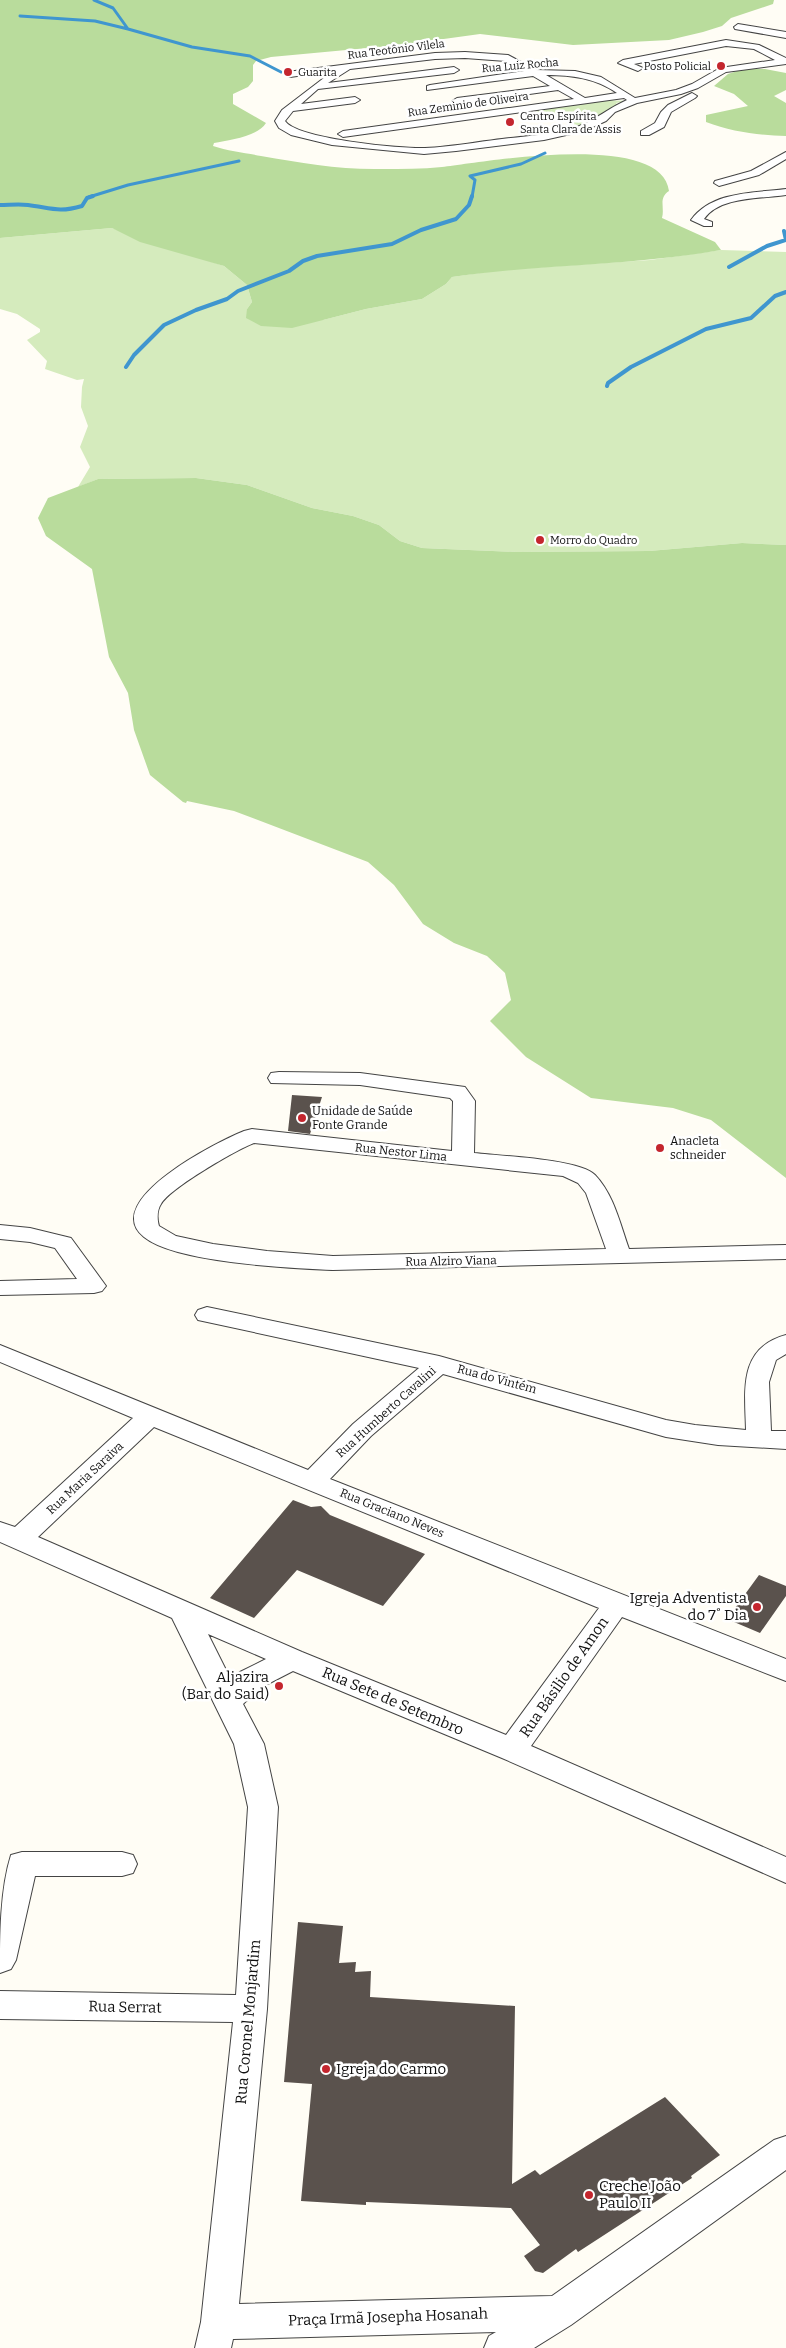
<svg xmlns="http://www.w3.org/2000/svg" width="786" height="2348" viewBox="0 0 786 2348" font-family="Bitter,serif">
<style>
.green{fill:#d5ebbd}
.forest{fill:#b9dc9c}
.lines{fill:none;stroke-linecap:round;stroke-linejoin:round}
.stream-far1{stroke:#3f96cf;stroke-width:3}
.stream{stroke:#3f96cf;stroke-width:4}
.building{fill:#5a524d}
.street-casing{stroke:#444;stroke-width:2}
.street{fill:#fff;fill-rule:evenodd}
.poi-dot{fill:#c4262e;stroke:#fff;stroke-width:2}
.labels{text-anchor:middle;stroke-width:5;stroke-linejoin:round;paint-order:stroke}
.far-street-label{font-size:11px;fill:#111;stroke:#fff}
.far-poi-label{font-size:11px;fill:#111;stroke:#fff;text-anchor:start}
.poi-label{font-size:12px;fill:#111;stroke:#fff;text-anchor:start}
.street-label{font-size:12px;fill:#111;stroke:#fff}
.near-poi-label{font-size:15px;fill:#111;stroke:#fff;text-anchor:end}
.near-street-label{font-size:15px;fill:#111;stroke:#fff}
</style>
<rect width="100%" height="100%" fill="#fffdf5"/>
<path class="green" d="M602 100 628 101 616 103 618 105C605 112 593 120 579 126L533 110Z
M112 228 224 266 247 285 252 302 247 309 323 320 366 309 422 299 446 284 452 277 500 270 650 260 721 250 786 252V545L742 543 649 551 518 552 422 548 400 541 379 525 353 516 312 508 247 485 196 478 98 479 78 487 90 467 80 447 88 426 81 407 82 387 84 379 77 380 45 369 47 361 27 340 40 332V329L17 314 0 309V238Z"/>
<path class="forest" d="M0 0H774L773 4 731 18 722 26 703 32 669 40 573 45 480 34 400 45 271 57 256 61 253 65V81L248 87 233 94V104L266 123C257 137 229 140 214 143L213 146C228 151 246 153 261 156 302 163 341 170 382 169 402 169 422 169 442 167 483 162 662 130 669 191 658 198 665 207 662 218L715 242 721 250C632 266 541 264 452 277L446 284 422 299 366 309 292 328 261 326 246 318 247 309 252 302 247 285 224 266 140 242 112 228 0 238Z
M743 69H765L786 73V90L774 96 786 103V136C759 135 732 132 706 122V115L748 106 734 94 714 86 728 74Z
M196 478 247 485 312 508 353 516 379 525 400 541 422 548 518 552 649 551 742 543 786 545V1178L711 1120 673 1108 591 1098 526 1057 490 1021 511 1000 505 973 487 956 454 943 423 924 394 885 368 862 234 811 187 801 186 803 183 802 150 775 134 730 128 693 109 657 92 569 46 536 38 518 48 498 98 479Z"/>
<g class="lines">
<path class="stream-far1" d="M94 0 113 8 128 29 192 47 250 56 281 72
M20 16 95 21 128 29
M89 197 128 185 239 161
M472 197 475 180 470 176 521 164 545 153"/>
<path class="stream" d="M0 205C9 205 19 204 28 205 51 208 59 213 82 206L87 198 93 196
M729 267 767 246 786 240 784 231
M126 367 134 355 164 325 196 310 227 299 238 291 289 271 303 261 317 256 392 244 421 230 456 219 469 205 472 196
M607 386 608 383 631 367 706 329 751 318 775 296 786 292"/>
</g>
<path class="building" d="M292 1095 322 1097 310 1134 288 1131Z
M293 1500 311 1507 321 1506 330 1515 425 1554 383 1606 297 1570 254 1618 210 1598Z
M759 1575 786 1586V1596L760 1633 727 1619Z
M298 1922 343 1926 339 1963 356 1962 355 1972 371 1971 370 1997 515 2006 512 2184 535 2170 540 2175 665 2097 720 2155 691 2176 692 2178 578 2252 576 2249 543 2273 535 2271 524 2256 540 2245 511 2208 366 2202V2205L301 2201 312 2084 284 2082Z"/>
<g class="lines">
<g class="street-casing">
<path id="street" d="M738 24 786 32V38L735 29 734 27Z
M726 40 759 45 786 58V64L726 72 698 88 681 94 637 103 615 112 606 121 584 131 544 140 456 151 424 154 332 145 291 135 279 128 275 121 282 110 333 71 290 77 287 76V72L435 53 465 52 508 55 536 70 575 71 601 77 635 98 676 90 692 84 720 68 775 60 754 49 726 46 634 64 643 68 638 71 618 63 623 60ZM465 58 506 61 524 71 430 85 427 86V90L533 76 550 86 457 98 452 101 457 104 558 90 574 99 343 131 338 134 343 137 624 98 627 100C609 108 595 120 577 127 553 135 526 136 502 139 476 142 451 147 425 148 402 149 297 139 285 121L293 111 355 103 360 100 355 97 301 104 318 89 454 73 459 70 454 67 328 83 350 69 435 59ZM546 75C572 75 595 78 617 93L585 98Z
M692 93 697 96 695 98 671 112 664 127 649 135H641V131L655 123 661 112 668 105Z
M786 152V159L759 175 719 186 714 183 715 181 751 171Z
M786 189V195C761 199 720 196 704 219L712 222V226H704L691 220C712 191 754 193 786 189Z
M279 1072 360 1073 465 1087 475 1101 474 1153C499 1156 580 1159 595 1175 614 1195 620 1224 629 1249L786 1245V1259L333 1270C290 1268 176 1263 144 1237 99 1201 219 1141 244 1131L252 1129 452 1151 453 1101 450 1098 360 1085 271 1083 268 1078 271 1073ZM254 1143 563 1176 578 1183 586 1193 606 1249 333 1256 267 1251 213 1244 176 1236 159 1226C157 1219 157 1210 161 1204 170 1188 236 1150 254 1143Z
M0 1225 30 1228 71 1238 106 1286 102 1291 94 1293 0 1295V1281L77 1279 55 1248 30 1242 0 1239Z
M207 1307 439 1356 666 1420 695 1425 746 1430C745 1390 738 1348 786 1335V1354L776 1360 769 1382 771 1431H786V1449L718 1445 666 1437 443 1374 371 1436 330 1479 786 1659V1681L622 1617 531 1746 786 1857V1883L502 1758 293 1671 260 1688 243 1704 264 1744 278 1807 267 2009 239 2304 552 2296 774 2140 786 2136V2170L571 2325 534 2348H484L489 2336 496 2332 233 2339 231 2348H195L201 2322 233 2022 0 2019V1991L236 1995 248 1807 234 1744 172 1618 0 1542V1522L15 1527 133 1418 0 1362V1345L308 1470 353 1424 419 1368 198 1320 195 1315 198 1310ZM154 1427 599 1608 506 1735 302 1652 38 1537ZM208 1634 266 1659 240 1672 231 1680Z
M22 1852H122L133 1855 137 1864 133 1873 122 1876H35L16 1960 11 1969 0 1973C0 1935 0 1890 11 1855Z"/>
</g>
<use href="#street" class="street"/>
</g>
<g class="poi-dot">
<circle cx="721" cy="66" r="5"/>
<circle cx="288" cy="72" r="5"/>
<circle cx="510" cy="122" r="5"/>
<circle cx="540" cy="540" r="5"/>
<circle cx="302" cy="1118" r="5"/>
<circle cx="660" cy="1148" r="5"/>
<circle cx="757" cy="1607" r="5"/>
<circle cx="279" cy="1686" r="5"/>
<circle cx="326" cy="2069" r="5"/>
<circle cx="589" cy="2195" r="5"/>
</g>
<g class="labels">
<g class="far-street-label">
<text transform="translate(396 49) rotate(-7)" y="4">Rua Teotônio Vilela</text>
<text transform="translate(520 65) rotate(-5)" y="4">Rua Luiz Rocha</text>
<text transform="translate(468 104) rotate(-8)" y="4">Rua Zeminio de Oliveira</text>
</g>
<g class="far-poi-label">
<text x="711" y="70" text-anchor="end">Posto Policial</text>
<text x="298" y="76">Guarita</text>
<text x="520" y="120">Centro Espírita<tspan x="520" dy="13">Santa Clara de Assis</tspan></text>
<text x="550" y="544">Morro do Quadro</text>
</g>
<g class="poi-label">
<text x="312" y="1115">Unidade de Saúde<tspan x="312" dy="14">Fonte Grande</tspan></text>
<text x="670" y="1145">Anacleta<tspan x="670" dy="14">schneider</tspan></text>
</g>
<g class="street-label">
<text transform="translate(401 1152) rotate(6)" y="4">Rua Nestor Lima</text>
<text transform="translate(451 1261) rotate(-1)" y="4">Rua Alziro Viana</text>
<text transform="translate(497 1379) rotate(15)" y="4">Rua do Vintém</text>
<text transform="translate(386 1412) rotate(-42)" y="4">Rua Humberto Cavalini</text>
<text transform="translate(85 1478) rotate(-43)" y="4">Rua Maria Saraiva</text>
<text transform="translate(392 1513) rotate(22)" y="4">Rua Graciano Neves</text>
</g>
<g class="near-poi-label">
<text x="747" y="1603">Igreja Adventista<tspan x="747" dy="17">do 7˚ Dia</tspan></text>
<text x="269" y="1682">Aljazira<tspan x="269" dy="17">(Bar do Said)</tspan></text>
<text x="336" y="2074" text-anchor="start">Igreja do Carmo</text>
<text x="599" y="2191" text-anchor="start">Creche João<tspan x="599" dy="17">Paulo II</tspan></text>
</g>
<g class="near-street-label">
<text transform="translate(564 1677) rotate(-55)" y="5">Rua Básilio de Amon</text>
<text transform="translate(393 1701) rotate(23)" y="5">Rua Sete de Setembro</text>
<text transform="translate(125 2007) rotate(1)" y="5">Rua Serrat</text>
<text transform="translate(248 2022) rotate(-85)" y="5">Rua Coronel Monjardim</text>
<text transform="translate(388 2317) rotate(-2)" y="5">Praça Irmã Josepha Hosanah</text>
</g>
</g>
</svg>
